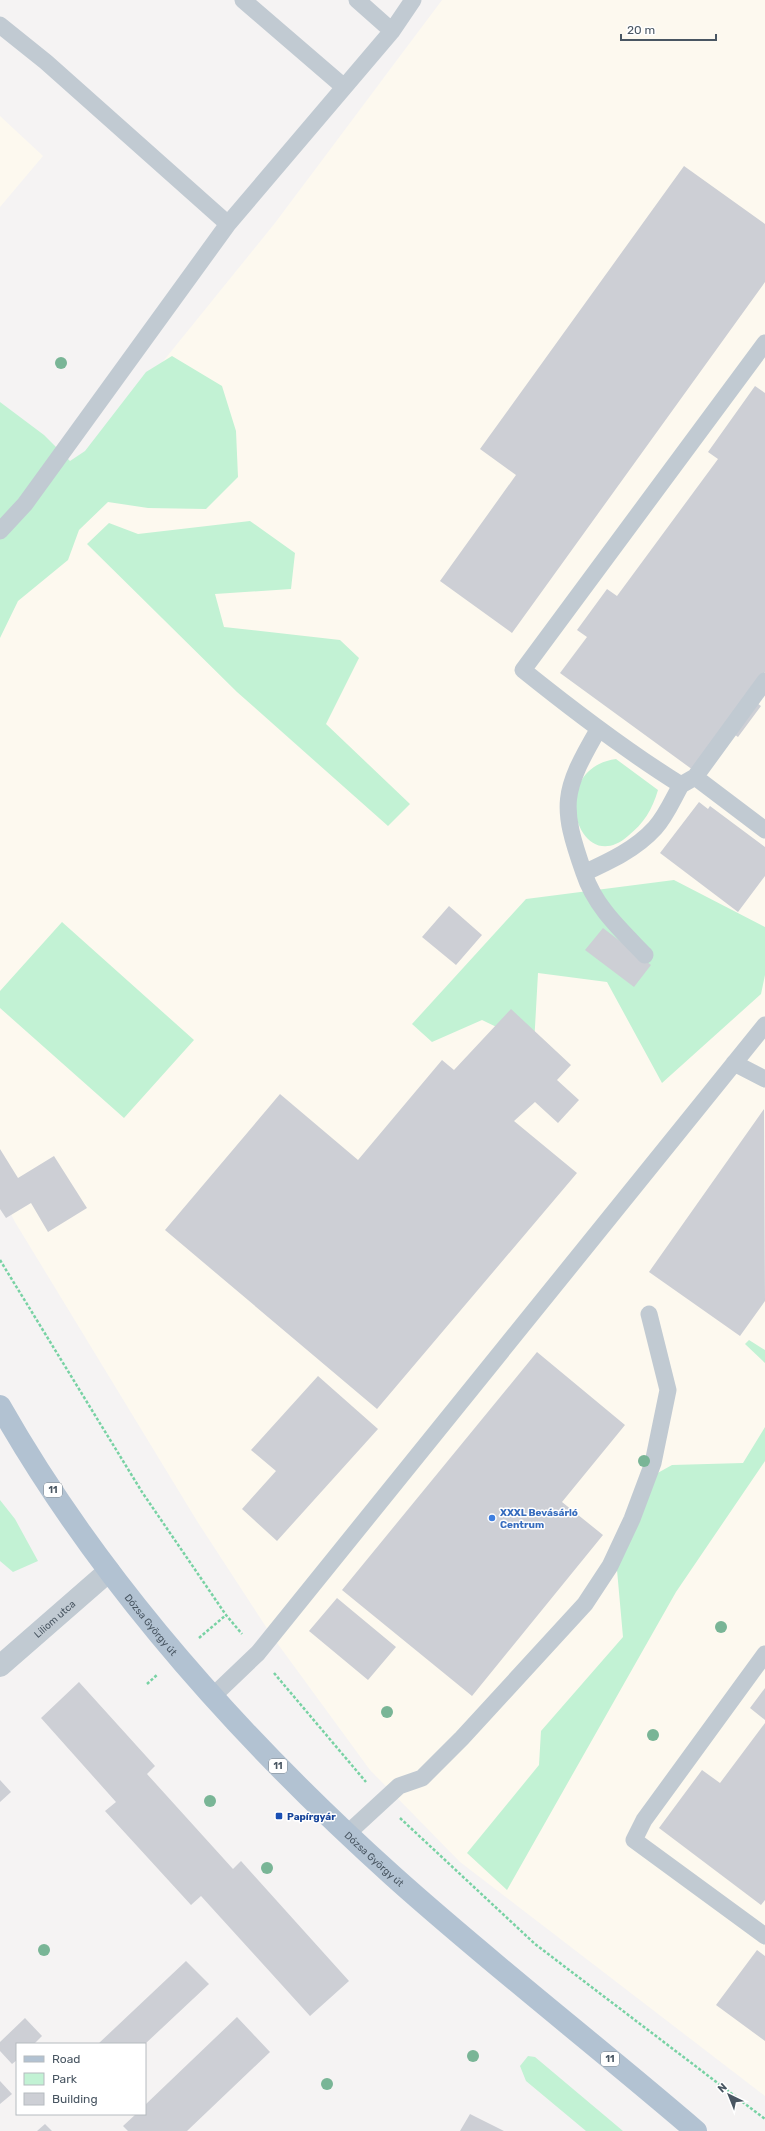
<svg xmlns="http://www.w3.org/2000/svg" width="765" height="2131" viewBox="0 0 765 2131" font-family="Rubik,sans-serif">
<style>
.commercial{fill:#fdf9ef}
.green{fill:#c2f2d4}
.building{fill:#cdcfd5}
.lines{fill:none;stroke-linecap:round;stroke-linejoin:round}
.path{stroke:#78d2a4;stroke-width:2.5;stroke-dasharray:3 2;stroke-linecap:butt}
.service{stroke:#c1cad2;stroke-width:17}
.minor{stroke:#c1cad2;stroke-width:22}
.primary{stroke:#b2c2d2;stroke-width:22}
.tree{fill:#79b596}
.shop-dot{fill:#3f7fe0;stroke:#fff;stroke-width:1.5}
.transit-dot{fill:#1a4fb4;stroke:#fff;stroke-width:1.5}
.labels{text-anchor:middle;stroke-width:3;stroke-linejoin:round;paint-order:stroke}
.shield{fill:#fff;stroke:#808991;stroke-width:1}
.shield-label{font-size:9px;font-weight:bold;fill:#495662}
.shop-label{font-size:10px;font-weight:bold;fill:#366cbe;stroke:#fff;text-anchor:start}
.street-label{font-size:10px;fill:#495662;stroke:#fff}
.transit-label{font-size:10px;font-weight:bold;fill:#164399;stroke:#fff;text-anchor:start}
</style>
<rect width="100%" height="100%" fill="#f5f3f3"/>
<path class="commercial" d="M442 0H765V2096L460 1862 370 1770 272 1636 197 1521 15 1222 0 1193V563L275 223Z
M0 116 43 156 0 207Z"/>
<path class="green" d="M172 356 222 386 236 431 238 477 206 509 148 508 108 502 79 530 68 560 18 601 0 638V402L44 435 70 461 85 451 146 372Z
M250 521 295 553 291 589 215 594 224 627 340 640 359 658 326 724 410 804 388 826 237 692 87 544 109 523 138 534Z
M616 759 658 790C652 810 644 823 628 836 578 880 545 769 616 759Z
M674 880 765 927V975L761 994 662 1083 607 982 538 973 534 1045 482 1020 432 1042 412 1024 526 899Z
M62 922 194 1040 124 1118 0 1008V991Z
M749 1340 765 1350V1363L745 1344Z
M765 1427V1461L676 1592 507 1890 467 1853 539 1765 541 1731 623 1637 617 1570 654 1475 672 1465 743 1463Z
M0 1500 15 1519 38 1561 13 1572 0 1561Z
M528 2056 535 2057 623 2131H586L526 2081 520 2066Z"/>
<path class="building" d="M684 166 765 224V282L512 633 440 581 516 475 480 449Z
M755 386 765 393V672L747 696 761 706 738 737 724 727 693 770 560 673 587 637 577 630 607 589 617 596 718 459 708 452Z
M699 802 708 809 710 806 765 847V876L738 912 660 853Z
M449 906 482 935 456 965 422 937Z
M603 928 651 965 634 987 585 950Z
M511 1009 571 1065 557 1080 579 1100 558 1123 535 1102 514 1121 577 1173 377 1409 165 1230 280 1094 358 1160 442 1060 454 1070Z
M764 1109 765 1301 740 1336 649 1272Z
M0 1149 18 1178 54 1156 87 1208 48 1232 31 1203 6 1218 0 1209Z
M537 1352 625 1425 562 1502 603 1535 472 1696 342 1590Z
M318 1376 378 1429 277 1541 242 1509 276 1471 251 1450Z
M337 1598 396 1647 368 1680 309 1631Z
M79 1682 155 1766 147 1774 233 1869 241 1861 349 1981 310 2016 201 1896 191 1905 105 1811 116 1802 41 1718Z
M765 1688V1720L750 1708Z
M765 1723V1900L761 1905 659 1828 702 1770 720 1783Z
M0 1780 11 1792 0 1802Z
M757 1950 765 1956V2041L716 2005Z
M186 1961 209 1984 145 2044H98Z
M237 2017 270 2052 187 2131H128L123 2126 136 2114H145V2105Z
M25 2018 42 2036 34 2044H17V2060L12 2064 0 2051V2042Z
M0 2081 12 2094 0 2104Z
M470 2114 504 2131H460Z
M45 2124 52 2131H37Z"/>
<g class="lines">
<path class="path" d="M0 1260 142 1492 226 1615 242 1634
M199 1638 226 1615
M274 1673 366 1782
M147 1684 158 1674
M400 1818 535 1944 765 2119"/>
<path class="service" d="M243 0 344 87
M357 0 392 31
M0 25 46 62 228 224 392 31 413 0
M765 343 523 670C574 711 625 750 681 785L695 777 765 830
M0 531 25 504 228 224
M598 730C562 792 560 805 584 873 610 861 636 849 655 828 666 816 673 799 681 785
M695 777 765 681
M584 873C595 907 621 930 645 955
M734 1063 765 1079
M765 1654 644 1820 634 1840 765 1936
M213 1696 258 1653 765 1025
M348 1833 399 1786 422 1778 462 1738 585 1604 610 1566 632 1519 653 1463 668 1390 649 1314"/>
<path class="minor" id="s1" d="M0 1666 109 1571"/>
<path class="primary" id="s2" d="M0 1406C101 1584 241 1739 393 1876 491 1964 596 2045 696 2131"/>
</g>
<g class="tree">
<circle cx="61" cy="363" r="6"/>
<circle cx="644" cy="1461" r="6"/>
<circle cx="721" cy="1627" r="6"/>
<circle cx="387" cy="1712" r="6"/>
<circle cx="653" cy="1735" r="6"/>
<circle cx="210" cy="1801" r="6"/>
<circle cx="267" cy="1868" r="6"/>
<circle cx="44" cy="1950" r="6"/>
<circle cx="473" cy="2056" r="6"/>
<circle cx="327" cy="2084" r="6"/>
</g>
<circle class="shop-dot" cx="492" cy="1518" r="4"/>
<rect class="transit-dot" x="275" y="1812" width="8" height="8" rx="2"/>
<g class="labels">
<g class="shield">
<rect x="44" y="1483" width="18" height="14" rx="3"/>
<rect x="269" y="1759" width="18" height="14" rx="3"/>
<rect x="601" y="2052" width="18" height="14" rx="3"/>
</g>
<g class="shield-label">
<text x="53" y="1493">11</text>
<text x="278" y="1769">11</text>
<text x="610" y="2062">11</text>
</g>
<g class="shop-label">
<text x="500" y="1516">XXXL Bevásárló<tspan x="500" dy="12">Centrum</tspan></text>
</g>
<g class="street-label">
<text dy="4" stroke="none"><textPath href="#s1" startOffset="72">Liliom utca</textPath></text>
<text dy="4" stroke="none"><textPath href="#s2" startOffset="266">Dózsa György út</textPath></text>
<text dy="4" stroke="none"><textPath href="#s2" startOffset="590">Dózsa György út</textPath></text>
</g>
<g class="transit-label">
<text x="287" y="1820">Papírgyár</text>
</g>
</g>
<rect x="16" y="2043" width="130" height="72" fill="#ffffff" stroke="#b6bbc0"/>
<rect x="24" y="2056" width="20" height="6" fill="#b2c2d2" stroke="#b6bbc0"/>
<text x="52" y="2063" font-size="12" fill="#495662">Road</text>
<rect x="24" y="2073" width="20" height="12" fill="#c2f2d4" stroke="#b6bbc0"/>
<text x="52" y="2083" font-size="12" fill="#495662">Park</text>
<rect x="24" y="2093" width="20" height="12" fill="#cdcfd5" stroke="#b6bbc0"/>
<text x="52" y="2103" font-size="12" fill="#495662">Building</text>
<g transform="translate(729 2095) rotate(317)" stroke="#ffffff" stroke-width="3" paint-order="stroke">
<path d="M0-3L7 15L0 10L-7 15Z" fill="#495662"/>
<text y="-6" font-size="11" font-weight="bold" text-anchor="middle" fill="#495662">N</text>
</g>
<path d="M621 34v6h95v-6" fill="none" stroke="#495662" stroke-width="2"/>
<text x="627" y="34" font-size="12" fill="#495662" stroke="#ffffff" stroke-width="3" paint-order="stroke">20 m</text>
</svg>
